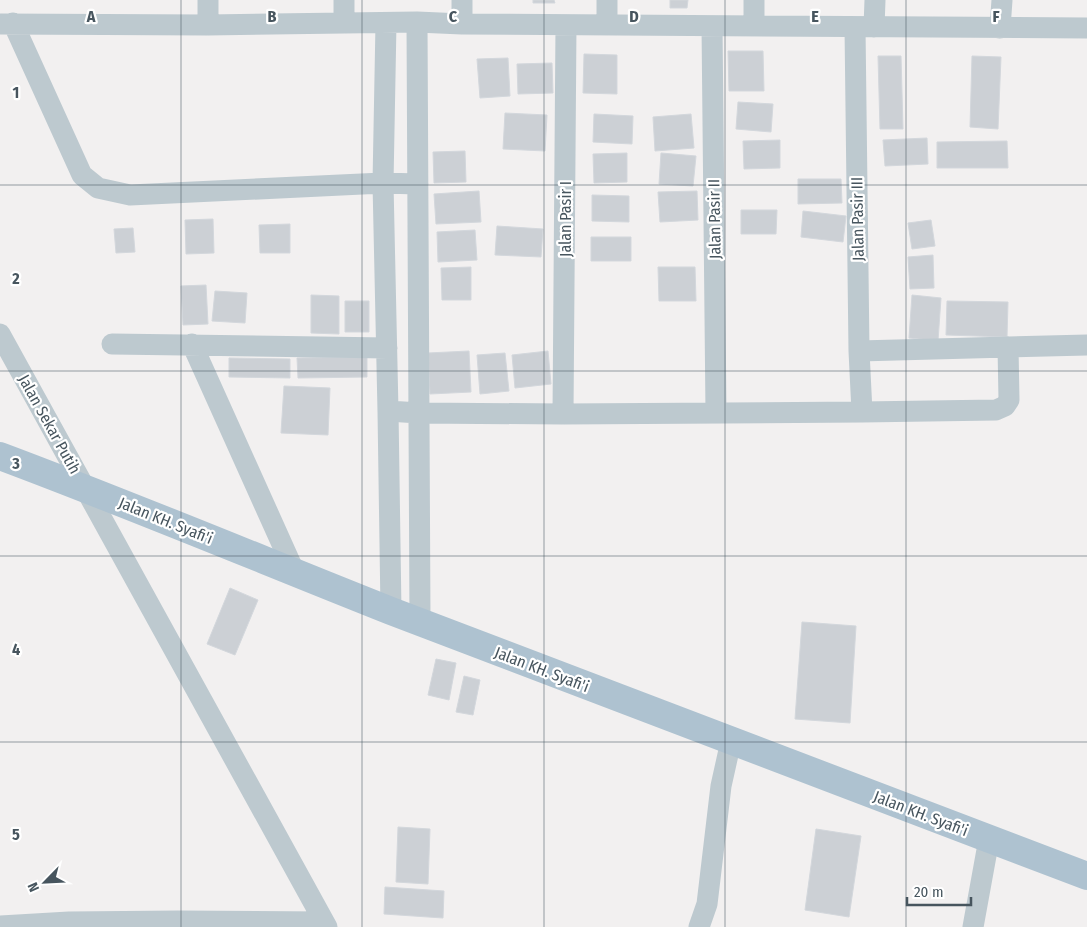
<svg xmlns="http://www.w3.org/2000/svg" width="1087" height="927" viewBox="0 0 1087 927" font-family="'Fira Sans Condensed',sans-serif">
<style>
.building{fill:#ccd0d5;stroke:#d3d7dc}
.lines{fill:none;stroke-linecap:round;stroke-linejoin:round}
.minor{stroke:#bdc9cf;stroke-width:21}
.major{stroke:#aec2d0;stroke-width:28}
.grid{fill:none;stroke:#47555e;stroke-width:1;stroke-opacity:0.55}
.labels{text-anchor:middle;stroke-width:4.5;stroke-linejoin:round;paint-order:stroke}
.street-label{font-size:16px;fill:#47555e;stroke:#fff}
.grid-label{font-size:16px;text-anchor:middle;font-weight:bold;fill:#47555e;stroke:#fff;stroke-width:4.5;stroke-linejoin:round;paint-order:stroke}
</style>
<rect width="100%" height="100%" fill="#f2f0f0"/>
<path class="building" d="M533 0H554L555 3H533Z
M670 0H688L687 8H670Z
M728 51H763L764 91H729Z
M584 54 617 55V94L583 93Z
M878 56H901L903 129H880Z
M972 56 1001 57 998 129 970 127Z
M508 58 510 96 480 98 477 59Z
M552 63 553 93 518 94 517 64Z
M738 102 773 104 771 132 736 129Z
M505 113 547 115 545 151 503 149Z
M594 114 633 116 632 144 593 142Z
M691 114 694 148 655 151 653 117Z
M927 138 928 164 885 166 883 140Z
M780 140V168L744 169 743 141Z
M1007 141 1008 168H937V142Z
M465 151 466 182 434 183 433 152Z
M627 153V182L594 183 593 154Z
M661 153 696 156 693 186 659 184Z
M798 179H841L842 203 798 204Z
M479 191 481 222 436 224 434 194Z
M697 191 698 220 660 222 658 192Z
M592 195 629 196V222L592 221Z
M741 210H777L776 234H741Z
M803 211 846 216 843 242 801 237Z
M213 219 214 253 186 254 185 220Z
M931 220 935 246 912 249 908 223Z
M290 224V253H260L259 225Z
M497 226 543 229 541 257 495 255Z
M133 228 135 252 116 253 114 229Z
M475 230 477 260 438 262 437 232Z
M591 237H631V261H591Z
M933 255 934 288 910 289 908 257Z
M471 267V300H442L441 268Z
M658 267H695L696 301H659Z
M206 285 208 324 183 325 181 286Z
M215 291 247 293 245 323 212 321Z
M311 295 339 296V334L311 333Z
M912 295 941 298 938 341 909 338Z
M345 301H369V332H345Z
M947 301 1008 302 1007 337 946 335Z
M469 351 471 392 430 394 428 353Z
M548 351 551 384 515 388 512 355Z
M505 353 509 391 480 394 477 355Z
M367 357V377L298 378 297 358Z
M229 358 290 359V378L229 377Z
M284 386 330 388 328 435 281 433Z
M230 588 258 600 235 655 207 644Z
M802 622 856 626 850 723 795 719Z
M436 659 456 663 449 700 428 695Z
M464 676 480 680 473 715 456 712Z
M398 827 430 829 428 884 396 882Z
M816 829 861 836 849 917 805 910Z
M385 887 444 891 443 918 384 914Z"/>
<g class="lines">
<path class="minor" d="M208 0V25
M417 22 420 621
M13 23 82 175 98 188 130 195 383 183 418 184
M344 23V0
M386 23 383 183 388 411 391 611
M0 24 208 25 417 22 462 24 1087 28
M462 24V0
M607 25V0
M712 26 716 413
M754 26V0
M855 27 859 351 862 412
M874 27 875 0
M1000 28 1002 0
M0 334 327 927
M112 344 387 348
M192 344 295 573
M859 351 1087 345
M388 411 419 413 563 414 862 412 996 410 1005 406 1009 400 1008 347
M563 414 566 25
M0 926 69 922 179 921 324 922
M699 927 707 904 721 786 731 741
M973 927 989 839"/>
<path class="major" d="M0 456C131 505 260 559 391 611L1087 876"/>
</g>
<path class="grid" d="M181 0V927M362 0V927M544 0V927M725 0V927M906 0V927M0 185H1087M0 371H1087M0 556H1087M0 742H1087"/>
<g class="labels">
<g class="street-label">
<text transform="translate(565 219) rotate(-90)" y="6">Jalan Pasir I</text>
<text transform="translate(714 219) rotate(-91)" y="6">Jalan Pasir II</text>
<text transform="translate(857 219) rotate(-91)" y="6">Jalan Pasir III</text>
<text transform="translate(50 424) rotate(61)" y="6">Jalan Sekar Putih</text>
<text transform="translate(166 520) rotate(22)" y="6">Jalan KH. Syafi'i</text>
<text transform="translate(542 669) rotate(21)" y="6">Jalan KH. Syafi'i</text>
<text transform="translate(921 813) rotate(21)" y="6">Jalan KH. Syafi'i</text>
</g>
</g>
<g class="grid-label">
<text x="91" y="22">A</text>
<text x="272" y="22">B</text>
<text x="453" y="22">C</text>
<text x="634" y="22">D</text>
<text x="815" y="22">E</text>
<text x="996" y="22">F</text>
<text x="16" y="98">1</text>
<text x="16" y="284">2</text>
<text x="16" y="469">3</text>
<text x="16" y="655">4</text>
<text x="16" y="840">5</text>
</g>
<g transform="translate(45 882) rotate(246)" stroke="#ffffff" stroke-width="4" paint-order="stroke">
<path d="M0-4L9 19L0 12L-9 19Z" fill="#47555e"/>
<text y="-8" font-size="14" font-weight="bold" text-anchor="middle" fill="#47555e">N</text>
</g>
<path d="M907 897v8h64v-8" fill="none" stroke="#47555e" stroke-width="2.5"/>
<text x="914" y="897" font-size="15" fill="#47555e" stroke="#ffffff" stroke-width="4" paint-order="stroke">20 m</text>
</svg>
